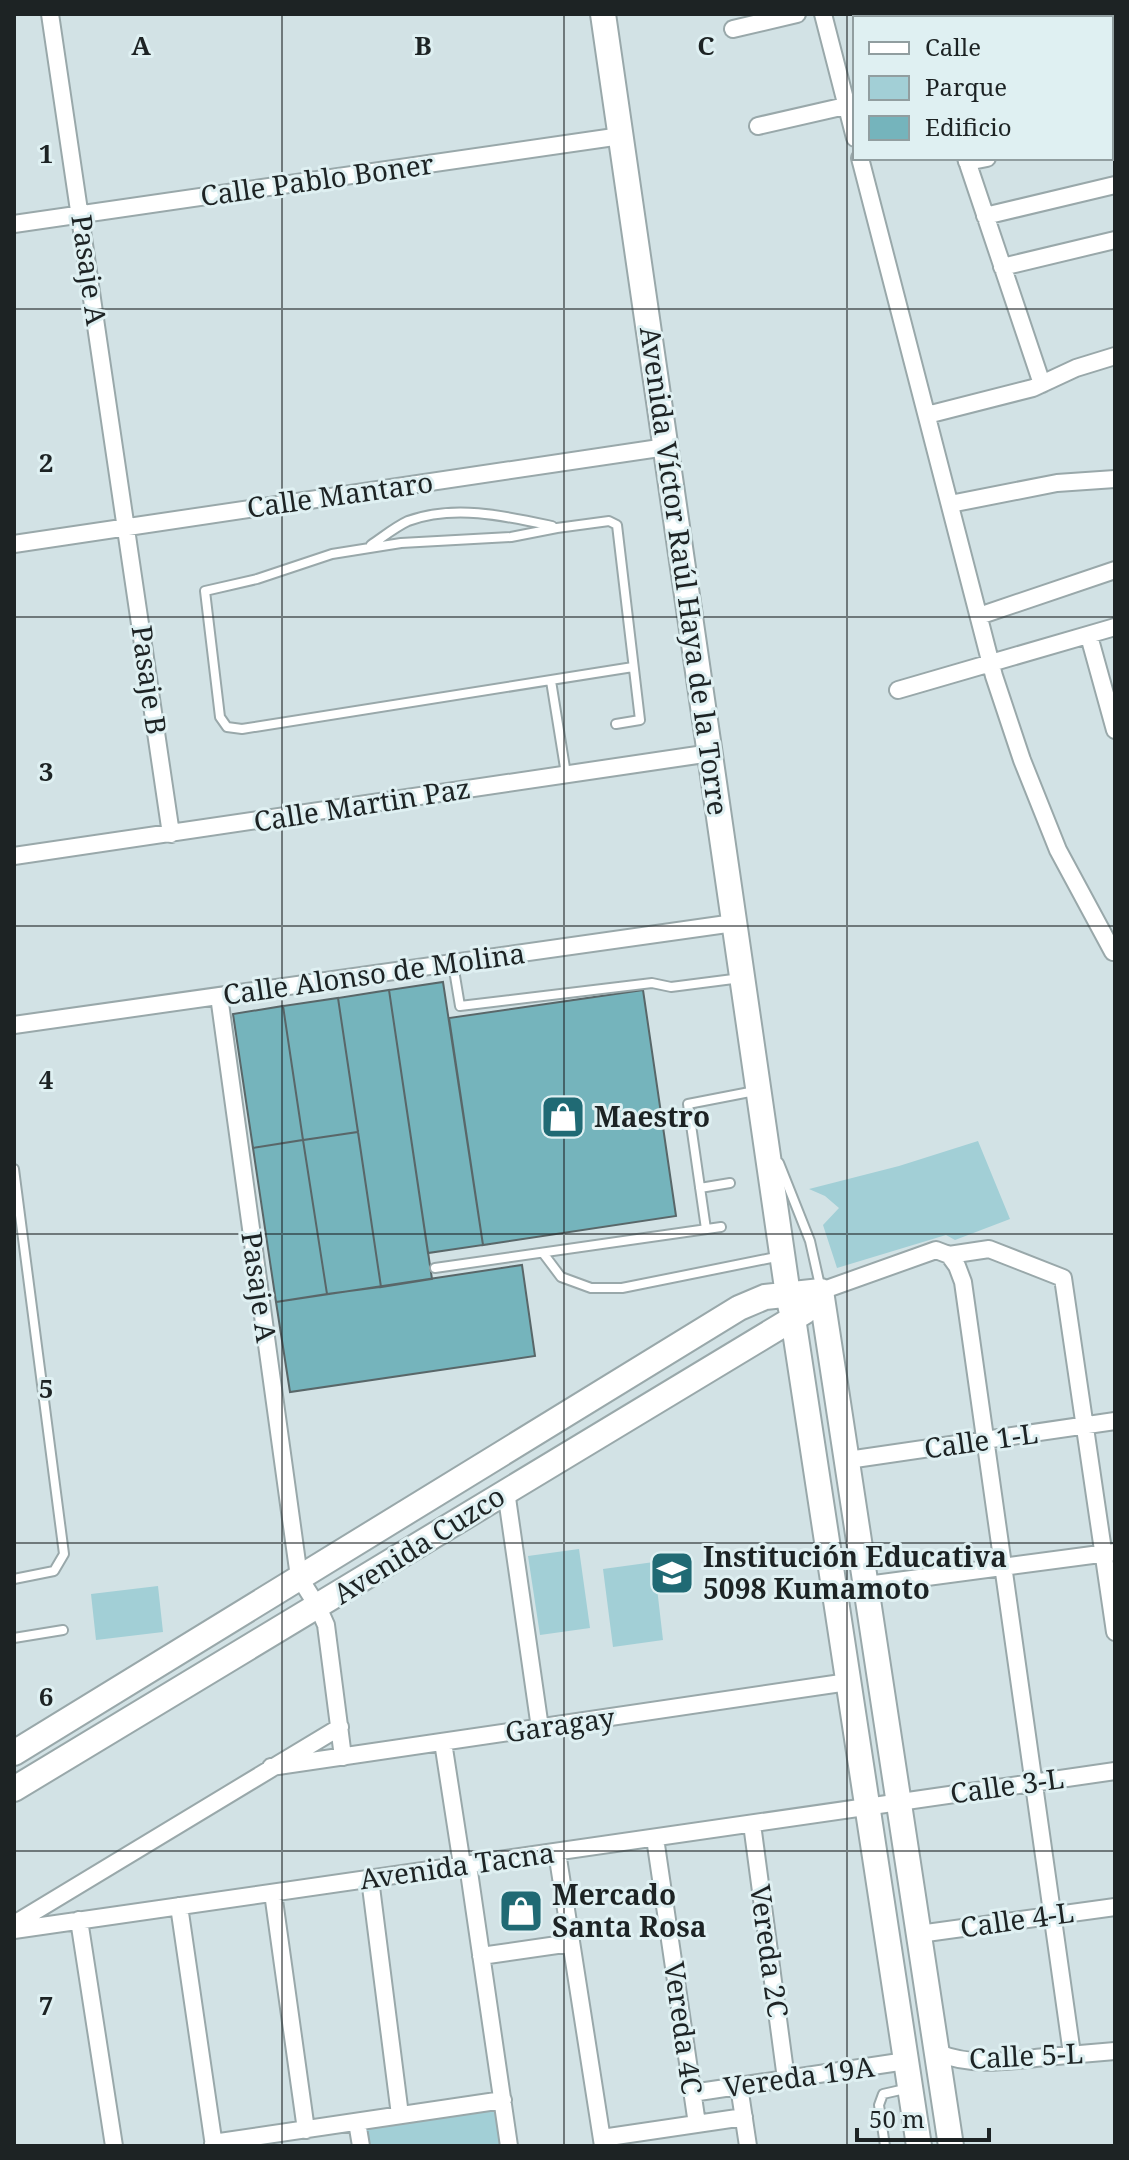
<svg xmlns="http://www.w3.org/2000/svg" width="1129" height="2160" viewBox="0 0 1129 2160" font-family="'Noto Serif',serif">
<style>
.green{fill:#a2cfd6}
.building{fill:#75b4bc;stroke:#596769;stroke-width:2}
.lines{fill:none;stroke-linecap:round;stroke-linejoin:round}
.lane-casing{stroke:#99a8aa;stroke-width:12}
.street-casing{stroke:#99a8aa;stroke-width:20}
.secondary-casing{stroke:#99a8aa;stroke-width:28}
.lane{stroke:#fff;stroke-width:8}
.street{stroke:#fff;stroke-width:16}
.secondary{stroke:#fff;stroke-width:24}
.grid{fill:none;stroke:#1d2324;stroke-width:2;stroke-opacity:0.55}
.labels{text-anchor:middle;stroke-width:6;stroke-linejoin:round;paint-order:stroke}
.street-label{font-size:28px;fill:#1d2324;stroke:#dff0f2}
.poi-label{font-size:28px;font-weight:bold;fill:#1d2324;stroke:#dff0f2;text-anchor:start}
.grid-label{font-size:26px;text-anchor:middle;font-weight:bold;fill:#1d2324;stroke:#dff0f2;stroke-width:6;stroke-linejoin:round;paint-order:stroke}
</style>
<rect width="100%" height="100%" fill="#d2e2e5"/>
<path class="green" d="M978 1141 1010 1219 955 1240 946 1235 837 1268 823 1225 839 1208 825 1196 809 1189 899 1166Z
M579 1549 590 1628 540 1635 528 1556Z
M654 1562 663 1640 613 1647 603 1569Z
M158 1586 163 1632 96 1640 91 1594Z
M497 2106 502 2146H367L364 2126Z"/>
<path class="building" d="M443 982 483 1245 428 1253 389 990Z
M389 990 432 1279 381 1287 338 998Z
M643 990 676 1216 483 1245 449 1018Z
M338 998 358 1132 303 1140 283 1006Z
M283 1006 303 1140 253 1148 233 1014Z
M358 1132 381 1287 327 1294 303 1140Z
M303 1140 327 1294 276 1302 253 1148Z
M522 1265 535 1356 290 1392 276 1302Z"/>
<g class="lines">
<g class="lane-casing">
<path id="lane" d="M371 545C383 537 395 527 408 521 454 504 506 516 552 526
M551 681 566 774
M616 724 640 720 617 525 609 521 557 528 511 537 401 543 332 554 257 579 205 591 220 717 227 727 242 729 633 667
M453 964 460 1006 652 983 671 987 741 978
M779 1163 810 1241 821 1290
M14 1169 64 1554 54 1571 14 1579
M700 1188 730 1183
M706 1229 688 1104 755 1091
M543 1253 561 1277 591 1288H622L781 1256
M435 1268 721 1227
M14 1638 63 1630
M885 2146 879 2105 883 2094 905 2089"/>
</g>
<g class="street-casing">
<path id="street" d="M50 14 171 834
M823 14 855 138
M1053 14 1054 18
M733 29 797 14
M1111 31 1115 30
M758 126 854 104
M1111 131 1115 130
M860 158 994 676 1022 760 1058 850 1113 952
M966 158 1042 384
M967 162 987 158
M985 216 1115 185
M14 224 621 136
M1002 267 1115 240
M927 415 1033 388 1076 368 1115 356
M950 504 1057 483 1115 479
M14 544 666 447
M979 616 1115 570
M1089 636 1115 730
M898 690 1115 627
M14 856 711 753
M219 996 299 1577 318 1607 326 1625 343 1757
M14 1025 734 923
M949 1255 957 1266 963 1282 1072 2054
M821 1291 936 1250 949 1255 989 1249 1063 1278 1115 1632
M848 1460 1115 1421
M506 1491 540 1728
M867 1585 1115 1552
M443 1742 462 1865
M271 1767 848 1682
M752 1824 786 2079
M655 1838 697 2124
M557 1852 603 2146
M468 1865 509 2146
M370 1879 400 2115
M273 1893 306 2130
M179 1906 214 2146
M79 1920 114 2146
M14 1924 340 1727
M14 1930 1115 1771
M919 1934 1115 1907
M481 1956 571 1943
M938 2053C973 2067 1008 2061 1045 2057 1068 2055 1092 2053 1115 2051
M739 2086 748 2146
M692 2093 906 2061
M357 2122 361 2146
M602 2138 744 2117
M213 2143 503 2100"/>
</g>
<g class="secondary-casing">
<path id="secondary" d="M603 14 788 1295 793 1318 919 2146
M14 1753 739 1308 765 1297 821 1291 951 2146
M14 1789 804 1312"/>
</g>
<use href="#lane" class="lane"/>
<use href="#street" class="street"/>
<use href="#secondary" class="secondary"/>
</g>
<path class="grid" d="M282 14V2146M564 14V2146M847 14V2146M14 309H1115M14 617H1115M14 926H1115M14 1234H1115M14 1543H1115M14 1851H1115"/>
<defs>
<g id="shop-square" transform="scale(2.3)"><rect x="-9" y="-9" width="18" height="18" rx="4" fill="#206a74" stroke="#dff0f2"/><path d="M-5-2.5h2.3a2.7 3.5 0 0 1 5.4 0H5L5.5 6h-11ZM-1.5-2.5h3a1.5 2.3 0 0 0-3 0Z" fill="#fff"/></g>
<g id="school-square" transform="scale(2.3)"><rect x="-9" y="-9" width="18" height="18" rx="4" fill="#206a74" stroke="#dff0f2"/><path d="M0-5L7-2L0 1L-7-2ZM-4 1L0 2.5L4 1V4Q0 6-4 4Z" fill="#fff"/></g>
</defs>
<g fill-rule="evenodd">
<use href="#shop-square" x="563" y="1117"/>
<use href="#school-square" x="672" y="1573"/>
<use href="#shop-square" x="521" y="1911"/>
</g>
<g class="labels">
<g class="street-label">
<text transform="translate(317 180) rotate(-8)" y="10">Calle Pablo Boner</text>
<text transform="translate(89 270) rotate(82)" y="10">Pasaje A</text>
<text transform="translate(340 495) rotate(-8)" y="10">Calle Mantaro</text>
<text transform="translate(684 571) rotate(82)" y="10">Avenida Víctor Raúl Haya de la Torre</text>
<text transform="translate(149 680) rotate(82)" y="10">Pasaje B</text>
<text transform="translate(362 805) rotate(-9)" y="10">Calle Martin Paz</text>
<text transform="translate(374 974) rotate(-8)" y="10">Calle Alonso de Molina</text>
<text transform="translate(259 1287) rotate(82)" y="10">Pasaje A</text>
<text transform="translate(981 1441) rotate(-8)" y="10">Calle 1-L</text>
<text transform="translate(419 1545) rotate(-32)" y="10">Avenida Cuzco</text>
<text transform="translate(560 1725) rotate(-8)" y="10">Garagay</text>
<text transform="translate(1007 1786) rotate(-8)" y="10">Calle 3-L</text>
<text transform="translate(457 1866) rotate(-8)" y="10">Avenida Tacna</text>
<text transform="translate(1017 1920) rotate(-8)" y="10">Calle 4-L</text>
<text transform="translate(769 1951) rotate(82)" y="10">Vereda 2C</text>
<text transform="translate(683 2028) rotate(82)" y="10">Vereda 4C</text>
<text transform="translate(1026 2056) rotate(-3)" y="10">Calle 5-L</text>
<text transform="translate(799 2077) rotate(-8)" y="10">Vereda 19A</text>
</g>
<g class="poi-label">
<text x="594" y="1127">Maestro</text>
<text x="703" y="1567">Institución Educativa<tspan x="703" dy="32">5098 Kumamoto</tspan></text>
<text x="552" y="1905">Mercado<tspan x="552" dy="32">Santa Rosa</tspan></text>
</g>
</g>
<g class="grid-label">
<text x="141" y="55">A</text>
<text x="423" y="55">B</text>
<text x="706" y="55">C</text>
<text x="46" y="163">1</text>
<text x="46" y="472">2</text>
<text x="46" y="781">3</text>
<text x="46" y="1089">4</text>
<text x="46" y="1398">5</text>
<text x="46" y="1706">6</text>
<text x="46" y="2015">7</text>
</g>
<rect width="1129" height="2160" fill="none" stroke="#1d2324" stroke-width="32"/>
<rect x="853" y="16" width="260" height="144" fill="#dff0f2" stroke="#919ea0" stroke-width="2"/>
<rect x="869" y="42" width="40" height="12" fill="#ffffff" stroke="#919ea0" stroke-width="2"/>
<text x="925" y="56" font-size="24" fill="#1d2324">Calle</text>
<rect x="869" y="76" width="40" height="24" fill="#a2cfd6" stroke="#919ea0" stroke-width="2"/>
<text x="925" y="96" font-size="24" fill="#1d2324">Parque</text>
<rect x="869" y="116" width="40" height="24" fill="#75b4bc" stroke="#919ea0" stroke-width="2"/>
<text x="925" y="136" font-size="24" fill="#1d2324">Edificio</text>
<path d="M857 2128v12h132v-12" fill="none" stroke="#1d2324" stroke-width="4"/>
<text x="869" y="2128" font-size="24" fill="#1d2324" stroke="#dff0f2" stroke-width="6" paint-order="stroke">50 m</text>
</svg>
